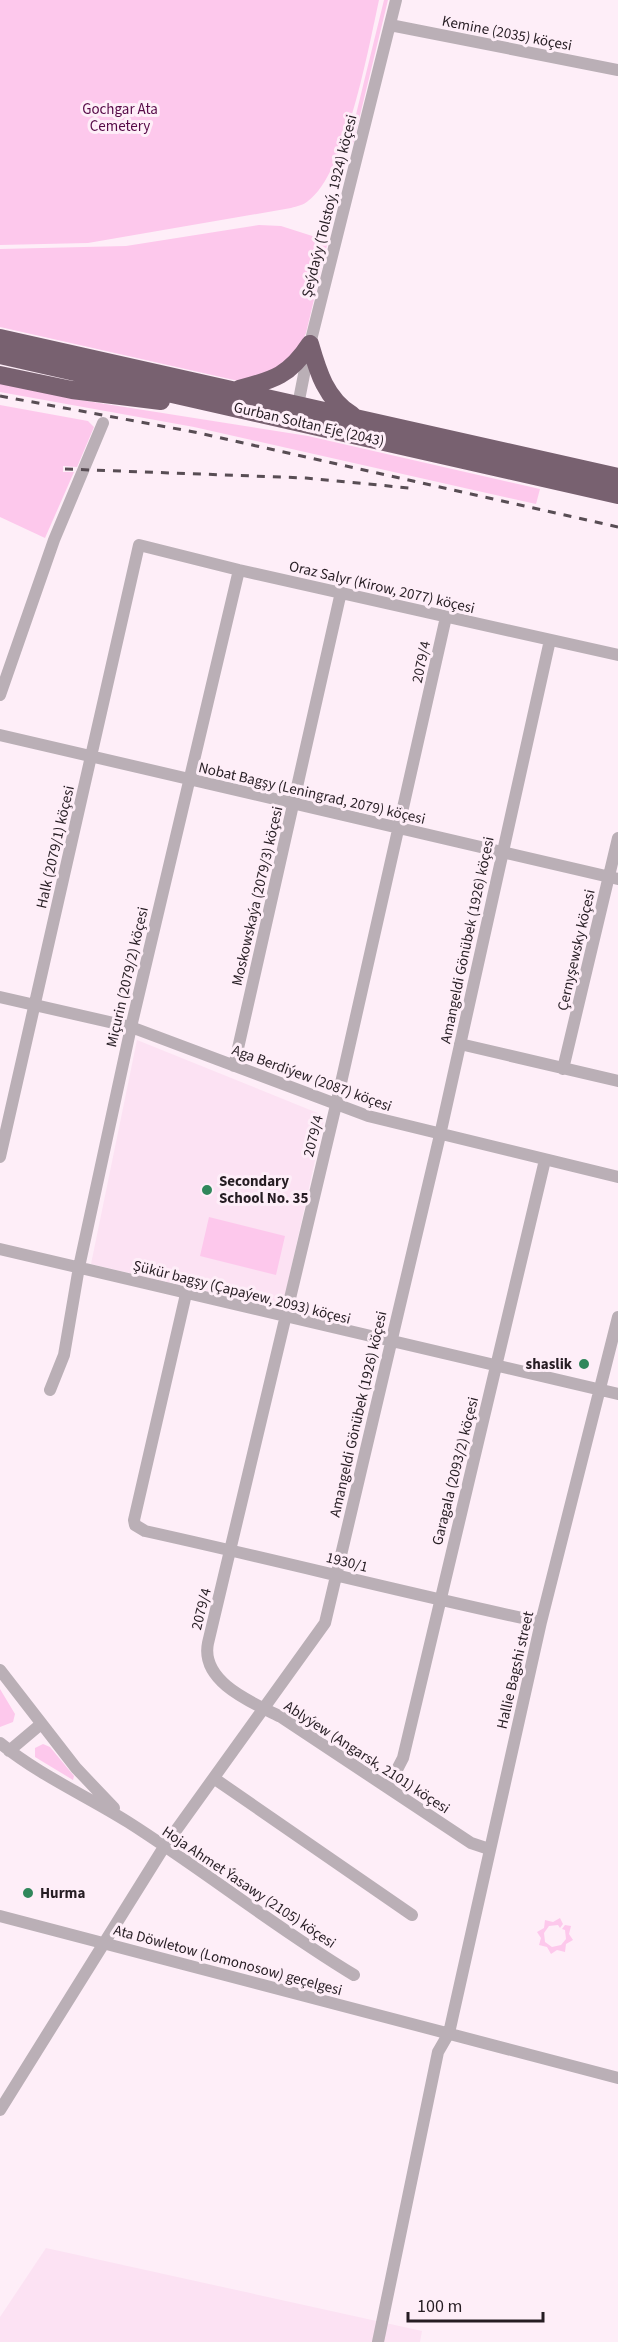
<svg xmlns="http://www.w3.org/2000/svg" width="618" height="2342" viewBox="0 0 618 2342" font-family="'Source Sans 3',sans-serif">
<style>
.built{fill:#fce2f3}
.green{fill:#fdc8ec}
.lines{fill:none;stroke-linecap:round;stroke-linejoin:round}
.minor{stroke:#baafb6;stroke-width:12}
.highway{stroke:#786170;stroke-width:18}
.rail{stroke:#584d54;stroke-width:3;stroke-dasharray:8 8;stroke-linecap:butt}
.poi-dot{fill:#30875b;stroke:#feeef8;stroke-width:2}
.labels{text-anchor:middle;stroke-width:6;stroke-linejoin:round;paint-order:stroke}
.street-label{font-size:15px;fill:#261d23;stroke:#feeef8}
.park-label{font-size:15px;fill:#560a47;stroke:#feeef8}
.poi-label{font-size:15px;font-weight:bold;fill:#261d23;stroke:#feeef8;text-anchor:start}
</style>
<rect width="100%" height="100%" fill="#feeef8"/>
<path class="built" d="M137 1040 325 1116 282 1309 91 1264Z
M46 2248 422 2331 420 2342H0V2317Z"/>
<path class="green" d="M0 0H379C369 46 346 174 308 201 304 205 297 206 291 208L88 243 0 245Z
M384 0H388L353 144 349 143Z
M259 225 281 226 328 241 306 333C295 359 263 384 234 380L0 327V249L126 246Z
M0 382 80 400 308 436 540 489 536 504 194 427 0 392Z
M0 405 88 421 94 427 77 467 63 466V472H74L45 538 0 517Z
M209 1217 285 1236 276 1275 200 1256Z
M0 1689 15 1714 13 1722 0 1727Z
M43 1744 50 1747 74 1776 73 1780 35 1757V1748Z
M560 1918 563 1924 560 1928 558 1925 549 1926 544 1933 545 1942 552 1947 561 1945 566 1939 565 1930 562 1929 565 1925 571 1926 569 1934 573 1940 566 1944 565 1952 557 1950 551 1954 547 1947 539 1945 541 1938 537 1932 544 1928 545 1920 553 1922Z"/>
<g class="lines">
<path class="minor" d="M390 25 618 70
M297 410 310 344 396 0
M446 617 336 1105 208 1643C200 1682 253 1703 281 1717L471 1843 489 1849
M0 695 54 540 103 423
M0 735 618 879
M0 997 131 1027 368 1116 618 1177
M460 1044 618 1081
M234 1066 341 592
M563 1069 618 838
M0 1157 139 545 239 570 618 655
M0 1249 618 1394
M186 1294 134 1520 135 1525 145 1531C277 1560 409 1594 541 1622
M50 1390 64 1355 79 1267 131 1027 239 570
M0 1670 76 1768 114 1808
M0 1743C39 1775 85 1795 128 1822 205 1871 276 1928 354 1975
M9 1751 41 1724
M215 1779 412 1915
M388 1787 403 1758 545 1160
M0 1916 618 2078
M0 2110 164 1847 325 1623 440 1135 550 640
M378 2342 438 2052 449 2033 541 1622 618 1317"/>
<path class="highway" d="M0 338 618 477
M310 344C318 372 326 399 352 415
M0 355 618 495
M0 375 72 390 161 401
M239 389C274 380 290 375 310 344"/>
<path class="rail" d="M0 396 194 432 618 527
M65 469 306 478 409 488"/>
</g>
<g class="poi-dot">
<circle cx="207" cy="1190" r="6"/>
<circle cx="584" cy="1364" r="6"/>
<circle cx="28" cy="1893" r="6"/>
</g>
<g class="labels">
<g class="street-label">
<text transform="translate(507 33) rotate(11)" y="5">Kemine (2035) köçesi</text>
<text transform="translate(329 206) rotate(-76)" y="5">Şeýdaýy (Tolstoý, 1924) köçesi</text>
<text transform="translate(309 424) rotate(13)" y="5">Gurban Soltan Eje (2043)</text>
<text transform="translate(382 587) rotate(13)" y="5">Oraz Salyr (Kirow, 2077) köçesi</text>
<text transform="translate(421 662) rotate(-78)" y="5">2079/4</text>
<text transform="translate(312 793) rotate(13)" y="5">Nobat Bagşy (Leningrad, 2079) köçesi</text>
<text transform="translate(55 847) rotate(-77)" y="5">Halk (2079/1) köçesi</text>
<text transform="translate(257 896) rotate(-77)" y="5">Moskowskaýa (2079/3) köçesi</text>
<text transform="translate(467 940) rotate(-78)" y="5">Amangeldi Gönübek (1926) köçesi</text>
<text transform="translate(576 950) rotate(-77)" y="5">Çernyşewsky köçesi</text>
<text transform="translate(127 977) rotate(-77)" y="5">Miçurin (2079/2) köçesi</text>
<text transform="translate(312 1078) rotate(20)" y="5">Aga Berdiýew (2087) köçesi</text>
<text transform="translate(313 1136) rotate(-76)" y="5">2079/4</text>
<text transform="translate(242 1292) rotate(14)" y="5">Şükür bagşy (Çapaýew, 2093) köçesi</text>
<text transform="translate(358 1414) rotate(-77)" y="5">Amangeldi Gönübek (1926) köçesi</text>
<text transform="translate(455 1471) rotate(-76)" y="5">Garagala (2093/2) köçesi</text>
<text transform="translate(347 1562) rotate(14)" y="5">1930/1</text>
<text transform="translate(201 1609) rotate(-76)" y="5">2079/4</text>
<text transform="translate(515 1670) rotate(-77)" y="5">Hallie Bagshi street</text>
<text transform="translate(367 1757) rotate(33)" y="5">Ablyýew (Angarsk, 2101) köçesi</text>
<text transform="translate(249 1887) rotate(34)" y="5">Hoja Ahmet Ýasawy (2105) köçesi</text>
<text transform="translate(228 1960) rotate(15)" y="5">Ata Döwletow (Lomonosow) geçelgesi</text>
</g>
<g class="park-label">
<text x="120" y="114">Gochgar Ata<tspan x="120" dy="17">Cemetery</tspan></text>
</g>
<g class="poi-label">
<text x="219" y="1186">Secondary<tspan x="219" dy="17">School No. 35</tspan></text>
<text x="572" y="1369" text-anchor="end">shaslik</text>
<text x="40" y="1898">Hurma</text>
</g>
</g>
<path d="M408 2312v9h135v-9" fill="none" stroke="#261d23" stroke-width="3"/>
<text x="417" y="2312" font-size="18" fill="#261d23" stroke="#feeef8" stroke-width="4.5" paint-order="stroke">100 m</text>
</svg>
